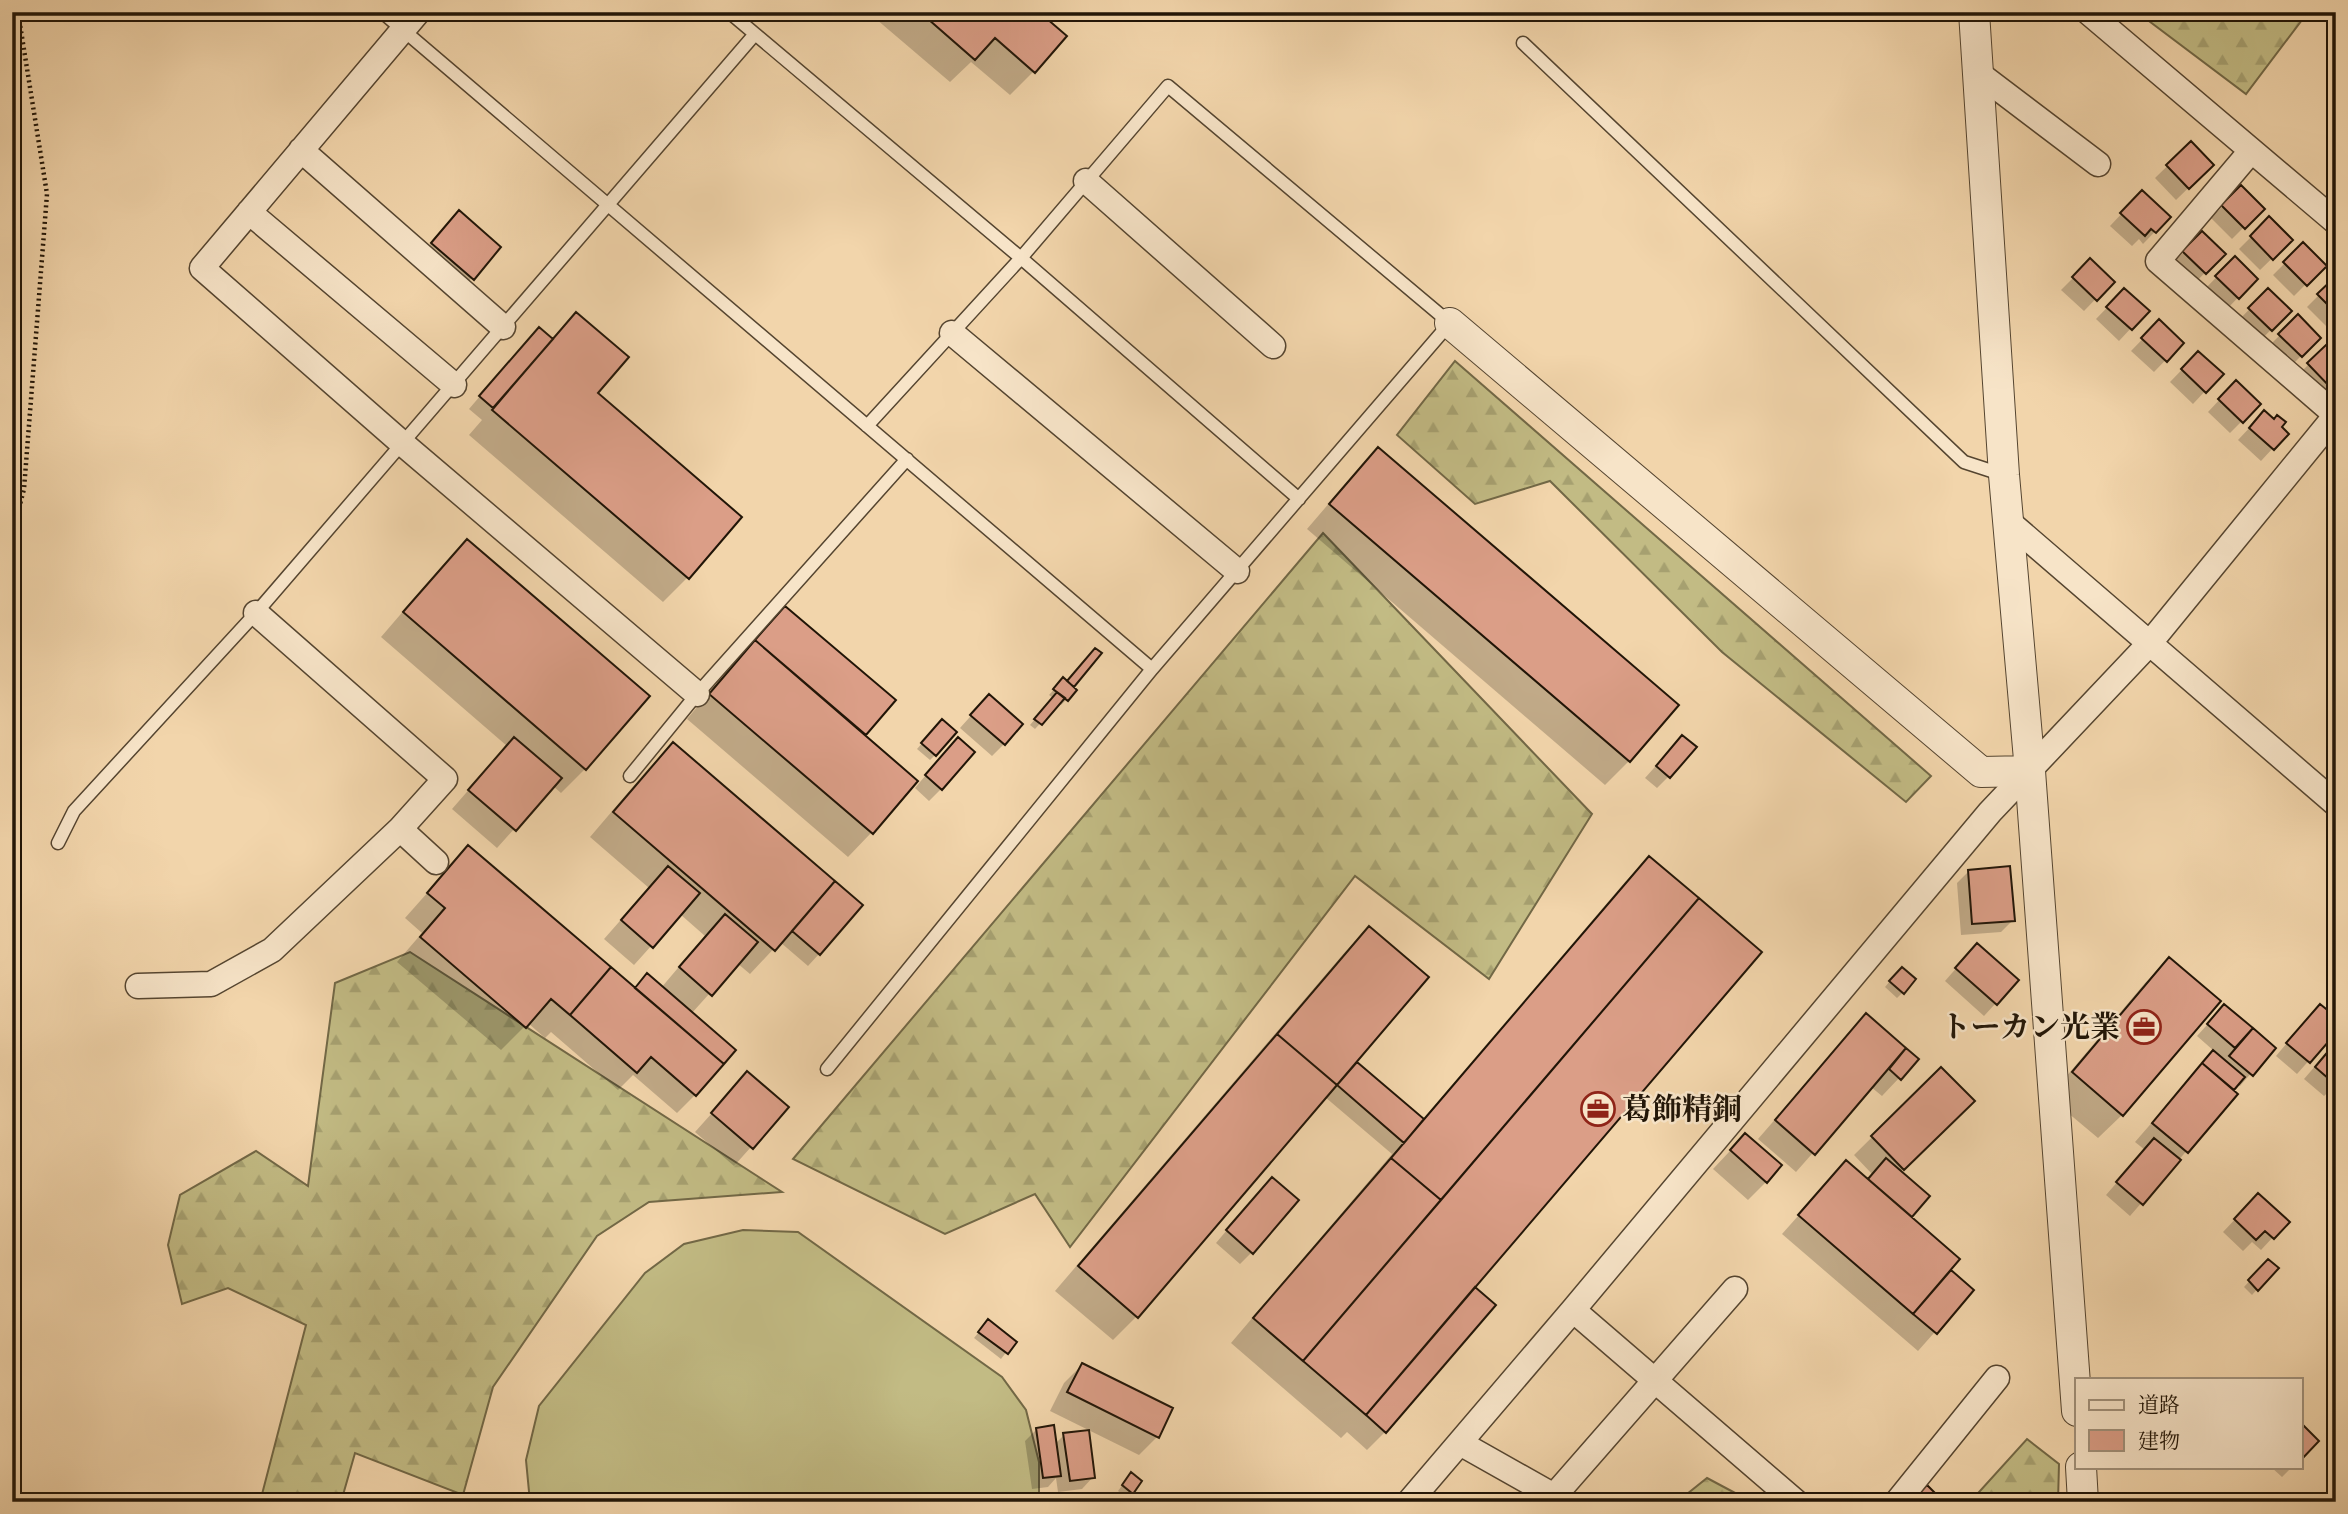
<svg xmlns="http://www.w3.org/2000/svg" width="2348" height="1514" viewBox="0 0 2348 1514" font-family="'Sorts Mill Goudy','Noto Serif JP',serif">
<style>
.grass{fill:#c2bb84;stroke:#726846;stroke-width:2}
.forest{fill:url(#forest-firs);stroke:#726846;stroke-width:2}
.shadow{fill:#0003}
.building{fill:#db9e87;stroke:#211507;stroke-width:2}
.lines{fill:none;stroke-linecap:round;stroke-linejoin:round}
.service-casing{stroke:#554530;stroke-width:15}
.minor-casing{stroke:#554530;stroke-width:27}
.tertiary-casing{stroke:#554530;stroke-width:32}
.path{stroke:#211507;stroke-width:4.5;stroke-dasharray:2 3.5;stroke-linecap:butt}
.service{stroke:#f7e4c8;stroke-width:12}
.minor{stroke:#f7e4c8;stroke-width:24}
.tertiary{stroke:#f7e4c8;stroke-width:30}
.labels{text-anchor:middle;stroke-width:5;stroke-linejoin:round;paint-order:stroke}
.poi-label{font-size:30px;font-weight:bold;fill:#211507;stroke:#f7e4c8;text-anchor:end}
</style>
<defs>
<pattern id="forest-firs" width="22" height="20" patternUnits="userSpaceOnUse" patternTransform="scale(1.75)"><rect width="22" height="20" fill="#c2bb84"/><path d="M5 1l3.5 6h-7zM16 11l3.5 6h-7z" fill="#a6a070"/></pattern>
</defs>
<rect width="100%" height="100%" fill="#f2d5ab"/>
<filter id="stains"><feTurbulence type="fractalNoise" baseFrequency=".00286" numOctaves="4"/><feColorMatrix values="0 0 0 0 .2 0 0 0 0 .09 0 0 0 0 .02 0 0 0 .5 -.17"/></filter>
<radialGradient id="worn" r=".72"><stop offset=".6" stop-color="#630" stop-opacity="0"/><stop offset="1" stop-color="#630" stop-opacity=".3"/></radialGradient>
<path class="grass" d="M743 1230 798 1232 1002 1377 1026 1410 1039 1462V1502H530L526 1460 539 1406 645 1273 684 1244Z"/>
<path class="forest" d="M2137 12H2308L2246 94Z
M1455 361 1931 776 1906 802 1722 652 1550 481 1475 504 1397 435Z
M1323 533 1592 814 1489 979 1355 876 1070 1247 1035 1194 945 1234 793 1159Z
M410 952 782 1192 649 1202 597 1236 493 1387 463 1495 355 1453 341 1502H260L306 1325 228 1288 182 1304 168 1245 180 1195 256 1151 308 1186 335 983Z
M2027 1439 2059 1464 2058 1502H1970Z
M1707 1478 1752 1502H1677Z"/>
<path class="shadow" d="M882 12H1036L1034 71 1010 95 971 62 950 82 876 19Z
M2191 143 2212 165 2176 200 2155 178Z
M2241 188 2262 209 2232 239 2211 218Z
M2142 192 2169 217 2143 244 2139 239 2132 246 2110 226Z
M2269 219 2291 240 2260 270 2239 249Z
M447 224 499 247 461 290 420 256Z
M2202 234 2223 254 2193 285 2172 264Z
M2303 245 2324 266 2294 296 2273 275Z
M2235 258 2256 279 2226 310 2205 289Z
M2090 261 2112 282 2084 311 2061 290Z
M2336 278V321L2328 328 2307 307Z
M2124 290 2147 311 2119 341 2096 319Z
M2268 290 2289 311 2259 342 2238 321Z
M576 314 596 393 739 517 687 578 663 602 469 435 482 420 469 409 527 341 539 329 551 339Z
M2298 317 2319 338 2289 368 2268 347Z
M2159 322 2182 343 2154 372 2131 351Z
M2327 346 2336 379 2318 397 2297 376Z
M2198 353 2221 374 2193 404 2170 382Z
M2236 382 2259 404 2230 433 2208 412Z
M2253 424 2279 428 2286 434 2261 461 2238 440Z
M1379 449 1677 705 1629 761 1605 785 1307 529 1355 473Z
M467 541 585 769 561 793 553 786 497 848 452 809 507 746 381 637 443 565Z
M767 626 894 700 863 736 916 781 871 833 848 857 687 719 703 700 705 702Z
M1100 653 1071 687 1066 700 1061 705 1059 703 1035 729 1030 725 1053 698 1049 695 1058 685 1067 683Z
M977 709 1004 744 992 756 960 728Z
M936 727 935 755 930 760 917 749Z
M673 744 819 954 808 966 780 942 750 974 737 963 691 1014 695 1095 677 1113 633 1075 618 1090 551 1032 545 1038 528 1023 501 1050 397 962 422 933 405 918 468 847 634 989 661 988 705 936 680 914 634 965 604 939 649 888 590 837 649 768Z
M1671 749 1669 776 1657 788 1645 778Z
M946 751 941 789 929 801 915 788Z
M1649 858 1473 1287 1385 1432 1367 1450 1347 1432 1341 1438 1231 1343 1392 1154 1325 1097 1137 1316 1113 1340 1055 1291 1345 952 1369 928 1350 1067 1422 1120 1625 882Z
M1969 871 2013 920 2001 932 1961 935 1957 883Z
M1966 957 2017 980 1984 1016 1945 981Z
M2169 959 2122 1115 2098 1138 2049 1097 2145 983Z
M1896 974 1903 992 1897 998 1885 987Z
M2224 1006 2273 1048 2240 1086 2237 1084 2231 1090 2236 1094 2130 1216 2106 1195 2145 1150 2135 1142 2214 1051 2197 1036Z
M1866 1015 1917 1059 1882 1096 1871 1087 1796 1172 1758 1139Z
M2308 1018 2336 1030 2297 1074 2276 1056Z
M2336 1042V1085L2324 1096 2304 1079Z
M1941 1069 1972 1101 1900 1172 1927 1197 1910 1217 1948 1270 1972 1290 1918 1351 1782 1234 1846 1162 1866 1180 1872 1174 1854 1155Z
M747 1074 787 1107 734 1166 695 1132Z
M1745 1135 1766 1182 1748 1200 1713 1169Z
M1260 1191 1252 1252 1240 1264 1216 1243Z
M2258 1195 2287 1222 2261 1250 2252 1242 2243 1251 2223 1232Z
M2268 1261 2276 1268 2252 1295 2244 1287Z
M983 1327 1014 1342 1001 1359 974 1338Z
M1082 1365 1157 1437 1139 1455 1050 1411 1064 1383Z
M1037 1429 1055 1444 1064 1435 1093 1477 1082 1489 1058 1492 1056 1478 1048 1487 1032 1489 1025 1441Z
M2271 1467H2292L2282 1477Z
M1126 1480 1132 1493 1126 1498 1118 1491Z"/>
<path class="building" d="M920 12H1039L1067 36 1035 73 995 38 975 60Z
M2191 141 2214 165 2189 189 2166 165Z
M2241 185 2265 209 2245 229 2221 205Z
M2142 190 2171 217 2156 233 2151 229 2145 236 2120 213Z
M459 210 501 247 474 280 431 243Z
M2269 216 2293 240 2273 260 2250 236Z
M2202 231 2226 254 2206 274 2182 251Z
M2303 242 2327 266 2307 286 2283 262Z
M2235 256 2258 279 2239 299 2215 276Z
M2090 258 2115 282 2097 301 2072 277Z
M2336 276V313L2317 294Z
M2124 288 2150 311 2132 330 2106 307Z
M2268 288 2292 311 2272 331 2248 308Z
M576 312 629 357 598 393 742 517 689 579 492 410Z
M2298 314 2321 338 2302 357 2278 334Z
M2159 319 2184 343 2167 362 2141 338Z
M539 327 553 339 493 408 479 396Z
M2327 344 2336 352V382L2330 387 2307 363Z
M2198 351 2224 374 2206 393 2181 369Z
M2236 380 2261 404 2243 423 2218 399Z
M2264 410 2274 419 2277 415 2286 422 2282 427 2289 434 2274 450 2249 428Z
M1378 447 1679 705 1630 762 1329 504Z
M467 539 650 696 586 770 403 612Z
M785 606 896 700 866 735 755 640Z
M755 640 918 781 873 834 709 694Z
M1095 648 1102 653 1074 687 1067 681Z
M1063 677 1077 690 1068 701 1053 689Z
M1057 692 1065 698 1042 725 1034 719Z
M989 694 1023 724 1005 745 970 715Z
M942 719 957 732 936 756 921 743Z
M1682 735 1697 747 1670 778 1656 766Z
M514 737 562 778 516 831 468 790Z
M958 737 975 752 942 790 925 775Z
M673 742 835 881 775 951 613 812Z
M468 845 611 967 570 1015 551 999 526 1028 420 937 445 908 427 893Z
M1649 856 1699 898 1441 1200 1391 1158Z
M668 866 700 893 653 948 621 920Z
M2010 866 2015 921 1972 924 1968 870Z
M835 881 863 905 820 955 792 931Z
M1699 898 1762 952 1366 1415 1303 1361Z
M725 914 758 942 712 996 679 967Z
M1369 926 1429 977 1337 1085 1277 1034Z
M1977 943 2019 980 1997 1005 1955 968Z
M2169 957 2221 1001 2123 1116 2072 1072Z
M611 967 724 1064 696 1096 651 1057 637 1073 570 1015Z
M1902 967 1916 979 1904 994 1889 981Z
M647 973 736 1050 724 1064 635 988Z
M2224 1004 2253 1028 2235 1048 2207 1024Z
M2320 1004 2336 1017V1033L2310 1063 2286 1043Z
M1866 1013 1906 1048 1815 1155 1775 1120Z
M2253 1028 2276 1048 2253 1076 2229 1056Z
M1277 1034 1337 1085 1138 1318 1078 1266Z
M2336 1042V1085L2315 1067Z
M1906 1048 1919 1059 1901 1080 1889 1069Z
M2213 1050 2245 1077 2234 1090 2202 1063Z
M1357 1062 1424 1119 1404 1143 1337 1085Z
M2202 1063 2238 1094 2188 1153 2152 1123Z
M1941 1067 1975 1101 1904 1170 1871 1136Z
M747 1071 789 1107 753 1149 711 1113Z
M1745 1133 1782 1165 1767 1183 1730 1150Z
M2154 1138 2181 1160 2143 1205 2116 1182Z
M1391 1158 1441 1200 1303 1361 1253 1318Z
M1886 1158 1930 1196 1912 1217 1868 1179Z
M1846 1160 1960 1259 1913 1314 1798 1215Z
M1272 1177 1299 1200 1253 1254 1226 1230Z
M2258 1193 2290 1222 2274 1239 2265 1231 2256 1240 2234 1219Z
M2268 1259 2279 1268 2258 1291 2248 1280Z
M1951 1270 1974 1290 1937 1334 1913 1314Z
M1475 1287 1496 1305 1386 1433 1366 1415Z
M988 1319 1017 1342 1008 1354 978 1332Z
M1082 1363 1173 1408 1159 1438 1067 1392Z
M2301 1423 2319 1441 2301 1460Z
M1054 1425 1061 1476 1043 1478 1036 1428Z
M1089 1430 1095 1478 1070 1481 1063 1433Z
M1131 1472 1142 1481 1133 1494 1122 1485Z
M1927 1485 1944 1502H1910Z"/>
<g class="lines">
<g class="service-casing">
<path id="service" d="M382 12 1152 669
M729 12 1021 258 1299 499
M1523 43 1964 462 2004 475
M630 776 697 694 907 459
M58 843 74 811 256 613 755 34
M827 1069 1152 669 1450 323 1168 86 1021 258 867 426"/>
</g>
<g class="minor-casing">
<path id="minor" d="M418 12 202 268 403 444 697 694
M2088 12 2336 222
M1978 73 2098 164
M301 150 503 327
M2251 151 2158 261 2336 415
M1086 181 1273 346
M249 212 454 385
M952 333 1237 571
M2010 523 2336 804
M400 829 436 862
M138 986 211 984 272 950 400 829 445 779 256 613
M1573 1310 1796 1502
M1460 1443 1554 1496 1735 1289
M1409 1502 1573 1310 1990 812 2149 644 2336 415
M1897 1502 1997 1378"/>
</g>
<g class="tertiary-casing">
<path id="tertiary" d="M1974 12 2004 475 2030 771 2077 1411
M1450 323 1981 772 2030 771
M2081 1467 2083 1502"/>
</g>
<path class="path" d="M12 535 24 489 47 194 18 12"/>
<use href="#service" class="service"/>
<use href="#minor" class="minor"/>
<use href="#tertiary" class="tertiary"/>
</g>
<defs>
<g id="office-ring" transform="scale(1.75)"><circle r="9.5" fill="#f7e4c8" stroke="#8f2418" stroke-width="1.5"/><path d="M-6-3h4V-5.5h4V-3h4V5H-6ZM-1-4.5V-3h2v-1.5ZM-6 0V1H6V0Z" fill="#8f2418"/></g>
</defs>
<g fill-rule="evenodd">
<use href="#office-ring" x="2144" y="1027"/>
<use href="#office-ring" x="1598" y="1109"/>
</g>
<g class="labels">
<g class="poi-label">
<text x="2120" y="1037">トーカン光業</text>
<text x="1622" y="1119" text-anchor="start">葛飾精銅</text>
</g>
</g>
<rect width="2348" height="1514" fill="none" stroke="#f2d5ab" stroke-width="42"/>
<rect x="14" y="14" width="2320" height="1486" fill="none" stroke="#211507" stroke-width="3.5"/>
<rect x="21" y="21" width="2306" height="1472" fill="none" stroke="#211507" stroke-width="2"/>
<rect x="2075" y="1378" width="228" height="91" fill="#f7e4c8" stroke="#a1917b" stroke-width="2"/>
<rect x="2089" y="1400" width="35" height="10" fill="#f7e4c8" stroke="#a1917b" stroke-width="2"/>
<text x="2138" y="1412" font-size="21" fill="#211507">道路</text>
<rect x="2089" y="1430" width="35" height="21" fill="#db9e87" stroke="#a1917b" stroke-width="2"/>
<text x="2138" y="1448" font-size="21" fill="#211507">建物</text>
<rect width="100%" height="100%" filter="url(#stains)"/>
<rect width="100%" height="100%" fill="url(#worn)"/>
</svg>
